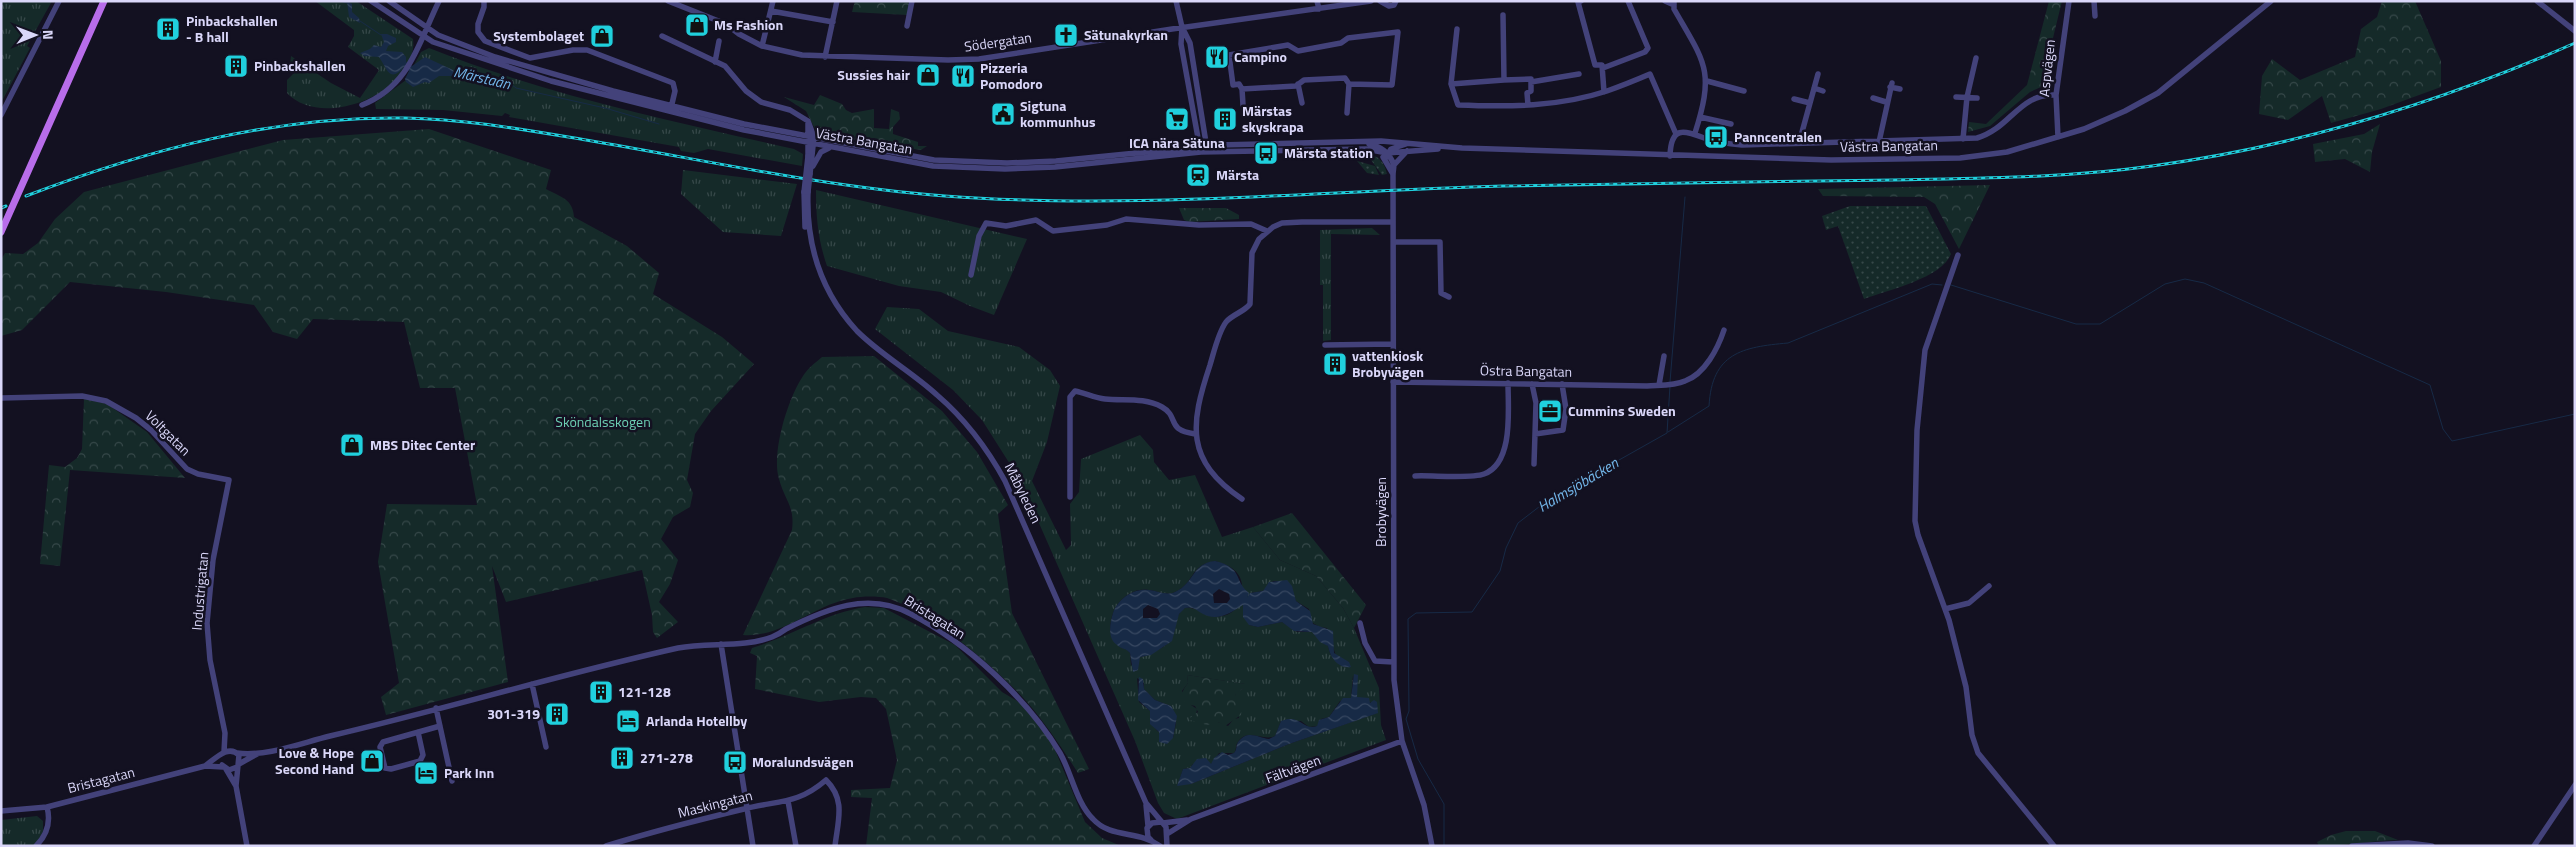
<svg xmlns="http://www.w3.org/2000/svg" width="2576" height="847" viewBox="0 0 2576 847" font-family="'Titillium Web',sans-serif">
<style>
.grass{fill:url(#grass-tufts);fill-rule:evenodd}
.forest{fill:url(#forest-crowns)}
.garden{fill:url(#garden-dots)}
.water{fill:url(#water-waves);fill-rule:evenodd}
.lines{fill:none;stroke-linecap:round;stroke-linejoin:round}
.stream{stroke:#172a46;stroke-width:1}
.minor{stroke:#43427a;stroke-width:5.5}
.major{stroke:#b86dea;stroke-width:7}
.rail-casing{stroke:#20d0dd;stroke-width:3}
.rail{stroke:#131121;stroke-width:1;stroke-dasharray:4;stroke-linecap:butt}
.minor-bridge{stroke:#43427a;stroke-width:5.5}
.labels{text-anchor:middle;stroke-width:5;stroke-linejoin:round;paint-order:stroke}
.poi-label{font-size:14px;font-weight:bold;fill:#dad7f9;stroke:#131121;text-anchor:start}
.street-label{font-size:14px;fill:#dad7f9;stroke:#131121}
.park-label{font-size:14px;fill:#6dcfb4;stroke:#131121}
.water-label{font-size:15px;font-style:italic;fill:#73b7eb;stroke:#131121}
</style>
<defs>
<pattern id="grass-tufts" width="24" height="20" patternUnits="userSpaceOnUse" patternTransform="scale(1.25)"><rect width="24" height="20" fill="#152a29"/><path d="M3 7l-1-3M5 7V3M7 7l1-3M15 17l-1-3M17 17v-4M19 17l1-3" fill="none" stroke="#364849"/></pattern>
<pattern id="forest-crowns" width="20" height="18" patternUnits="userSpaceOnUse" patternTransform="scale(1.25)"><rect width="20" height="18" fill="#152a29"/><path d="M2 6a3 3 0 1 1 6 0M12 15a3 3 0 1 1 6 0" fill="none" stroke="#364849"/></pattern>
<pattern id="garden-dots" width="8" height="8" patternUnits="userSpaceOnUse" patternTransform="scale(1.25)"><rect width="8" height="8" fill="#152a29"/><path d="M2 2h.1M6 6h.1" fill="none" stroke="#364849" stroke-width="1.8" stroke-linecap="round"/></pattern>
<pattern id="water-waves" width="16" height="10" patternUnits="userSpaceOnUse" patternTransform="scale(1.25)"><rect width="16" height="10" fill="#172a46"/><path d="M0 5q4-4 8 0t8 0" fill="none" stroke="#384861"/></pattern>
</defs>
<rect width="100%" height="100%" fill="#131121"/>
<path class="grass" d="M1 1H52L27 46 30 48 1 103Z
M315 1H356L413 39C419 92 322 131 287 93V80L296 71 290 66 291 56 331 83 360 98 379 70 348 47 354 36V30Z
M429 48C546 95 672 121 794 149L803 154 802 166 708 149 694 153 681 151 679 147 509 117 510 115 505 113 502 116 443 110 376 109 375 103 406 80 421 52Z
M683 170 797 184 781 236 723 232 681 194Z
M816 190 1027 239 994 315 970 306 941 292 899 286 827 266C818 240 816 217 816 190Z
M1372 228 1380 235 1331 234V340L1323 341V285H1320V230Z
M887 307 919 309 948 331 1019 347 1050 370 1060 386 1047 442 1032 481 1066 550 1071 545 1070 504 1079 492 1081 459 1140 435 1153 450 1154 462 1169 480 1195 475 1222 537 1253 527 1280 560 1316 576 1343 608 1354 628 1379 688 1381 725 1386 740 1177 819 1164 813 1158 803 1135 741 1020 480 982 420 953 390 875 329ZM1215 561C1242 568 1246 582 1240 606 1235 609 1231 614 1226 615 1208 622 1199 605 1185 608 1168 620 1184 637 1158 650 1150 653 1148 656 1140 657L1137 663 1131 665 1130 653C1127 649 1124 649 1121 647 1108 639 1109 625 1113 613 1118 599 1134 587 1149 590 1158 591 1166 596 1175 592 1195 583 1189 565 1215 561ZM1273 581H1287L1296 601 1309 609 1311 622 1320 627 1327 628 1336 656 1349 662 1345 667C1335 661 1330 657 1328 646L1312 632H1297L1282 622 1258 627 1249 625 1250 593 1263 591ZM1187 675 1245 684 1243 689 1235 693 1239 718 1234 719 1228 726 1218 722H1199L1193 716 1196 715 1197 709 1191 705 1182 691 1188 683ZM1353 675 1357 697 1372 703 1377 713 1289 744 1191 784H1178L1183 769 1190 768 1193 764H1211L1219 753H1234C1237 749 1235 745 1238 742 1248 727 1263 742 1275 736L1281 721H1301L1309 727 1317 726 1321 719 1329 717 1340 701 1351 698ZM1137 678 1144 683V689L1155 700 1171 706 1176 723 1173 738C1152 731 1155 729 1150 711L1139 702Z
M37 816 43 821V832L35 845 1 846V820Z"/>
<path class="forest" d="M855 1H910L907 15 852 12Z
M2049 1H2062L2052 42 2050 83 2030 92 1990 126 1968 132 1969 122 1986 124 2027 85Z
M2382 1H2415L2441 61V87L2381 109 2331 123 2322 96 2288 120 2259 114 2262 76 2272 59 2300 80 2355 57 2361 29 2377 17Z
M820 95 842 104 846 110 852 113 874 109V128L889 129 891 109 899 112 900 119 893 127V134L918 142V146H927L921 150 823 135 816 131 806 111 784 97 814 105Z
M2380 124 2372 152 2370 172 2345 159 2315 162 2313 144 2364 134Z
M429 129 551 170 546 189C561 197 573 199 574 217L627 246 659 273 653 294 722 337 754 364 711 411 695 434 687 480 693 493 690 507 673 517 661 539 678 560 670 584 659 602 678 622 657 638 653 632 652 615 642 570 506 602 492 566 508 682 386 715 381 697 399 683 378 562 387 504 477 505 455 388H420L404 322 313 319 297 339 273 332 254 305 166 292 70 282 22 330 1 336V260L5 253 23 254 38 243 55 219 84 192 283 140Z
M1990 185 1959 249 1935 204 1924 197 1823 196 1818 189Z
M1179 208H1226L1239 215V219L1189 222 1184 220Z
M874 356 942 411 977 452 1008 505 998 514 1012 613 1089 769 1078 773C1062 748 1046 724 1027 702 997 668 929 611 887 598 878 596 862 596 853 598 814 604 783 638 743 635L792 530C795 506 785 501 779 479 771 453 788 398 803 376 808 368 815 363 822 357Z
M84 399 107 404 147 432 185 478 70 470 60 566 40 564 49 465 65 467 77 458 82 449Z
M1292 513 1366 605 1354 628 1343 608 1316 576 1280 560 1253 527Z
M865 607 884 608 955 645 1002 692 1022 704 1051 740 1085 822 1102 838 1121 846H866L872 798 851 797V790L890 788 897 760 886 709 876 698 861 697 819 702 755 689 757 656 750 653 752 648C792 636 823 614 865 607Z
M1187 675 1246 684V687L1235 694 1242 707 1241 715 1225 726 1218 722 1207 725 1190 720V718L1198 712 1195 706 1187 704C1179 696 1182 691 1188 683Z
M2346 831H2375L2398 840C2371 841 2345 846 2319 846L2317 842 2331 835Z"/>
<path class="garden" d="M1355 152C1372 154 1383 155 1387 174L1382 175 1371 160 1356 157Z
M1357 161 1375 166 1379 175 1367 173Z
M1850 206H1926L1951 254C1942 278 1888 290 1864 299L1838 226 1826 230 1822 216Z"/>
<path class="water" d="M347 1 352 4V12L359 18 360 23 349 17Z
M381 34H387L396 38V42L388 46 386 51 402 52 406 57V62L412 66 425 57 453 70 455 74 452 76H439L429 83 425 82 413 87 406 82 405 79 409 71 404 67C389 84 387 68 379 57L364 56 360 53 370 49 374 45 381 47 384 42Z
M1215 561C1244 568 1233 580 1249 593L1247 598 1250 593 1263 591 1269 582 1287 580 1292 586 1296 601 1310 611 1313 624 1333 631 1334 653 1349 662 1351 667C1338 669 1330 657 1328 646L1320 642 1312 632 1294 631 1282 622 1258 627 1249 625 1243 617V605C1232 612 1218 622 1203 614 1196 610 1193 606 1185 608L1179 614 1172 641 1151 655 1140 657 1138 670 1133 672 1130 653C1126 648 1121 649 1117 645 1107 638 1110 623 1113 613 1118 599 1133 588 1149 590 1158 591 1166 596 1175 592 1194 584 1192 563 1215 561ZM1219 589 1229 594 1230 599 1227 603H1214L1213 594ZM1148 605 1158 609 1160 614 1157 618H1143V609Z
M1354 674 1358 675 1357 697 1369 698 1370 703 1374 700 1377 702 1378 713 1289 744 1191 784 1177 786 1183 769 1190 768 1197 759 1206 758 1211 764 1214 758 1222 752 1228 755 1234 753C1237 750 1236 745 1238 742 1248 729 1258 738 1269 739L1275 736 1281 721C1300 713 1303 731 1317 726L1319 720 1329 717 1343 698H1351Z
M1139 677 1143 679 1144 689 1155 700 1171 706 1177 716 1173 738 1167 744 1159 742V732L1150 724V711L1138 700Z"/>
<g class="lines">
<path class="stream" d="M340 1 347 3
M360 21 381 35
M455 74 484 82 512 85 516 88 605 108 659 124
M1951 285 2076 324H2100L2165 284 2185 279 2204 283 2430 385 2443 429 2452 441 2575 414
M1670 382 1685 197
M1668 432 1709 406C1712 353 1742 347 1788 343L1932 284 1942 285
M1444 846V804L1418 759 1406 719 1409 711 1408 619 1416 613 1472 612 1500 571 1506 548 1518 523 1548 500 1667 433 1670 386"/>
<path class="minor" d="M371 1 433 42 551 81 744 130 933 166 1005 169 1055 167 1201 152 1366 149 1387 153 1438 149
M389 1 438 35 495 57 613 91 744 124 934 160 1007 163 1056 161 1217 145 1381 141 1462 148 1831 160 1960 158 2007 152 2084 129 2125 111 2158 93 2271 1
M484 1V7L478 24V32L485 41 530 58 573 50H587L673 83 675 91 671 108
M668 1 726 24 739 34 762 46 802 55 948 60 979 59 1172 29 1371 1
M1176 1 1182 27 1181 44 1200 149
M1317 1 1319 9
M1380 1 1389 6 1394 5 1396 1
M1581 1 1578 2 1595 65H1602L1604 92
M1665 1 1674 5
M1674 1V9C1705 63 1715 70 1695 133
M2094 1 2095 16
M2537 1 2575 31
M771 11 833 22
M1503 15 1504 80 1531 79V91L1527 93 1528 105
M907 26 912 1
M1183 29 1190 43 1207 149
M1457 29 1451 84 1504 80
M662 36 725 66 746 91 761 102 790 110 808 121 814 137 810 174
M762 46 773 1
M825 57 837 1
M715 62 719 41
M1603 68 1645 52 1648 48 1628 1
M1707 81 1744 91
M1531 82 1579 74
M1298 84 1302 103
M1451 84 1458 105C1508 107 1559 107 1607 91 1621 86 1636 80 1650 74L1676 134
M1890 87 1900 89
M1814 88 1823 91
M1242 89 1296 86 1304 80 1345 78 1349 84
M1956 97 1977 98
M1873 98 1886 102
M1794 99 1810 103
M362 105C410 86 418 44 439 1
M1243 105 1242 89 1239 84 1233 85 1229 55 1288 45 1298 51 1341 43 1348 38 1398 32 1392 85 1349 84 1347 113
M1 115 59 1
M1700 117 1731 124
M2058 137 2056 95 2069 1
M1963 139 1967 97 1976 58
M1879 142 1892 83
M1799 143 1818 74
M1369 144C1381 147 1389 152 1394 165
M1407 151 1394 165 1393 174 1394 680 1402 741 1424 805 1432 846
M808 156V123
M1670 156C1671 124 1685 131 1707 139 1718 143 1730 144 1742 145L1977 138C2011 128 2019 93 2056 95
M1383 157 1393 174
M1385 159 1391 149 1406 144
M813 166 821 152 829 148
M804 192 805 227
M808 192C806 244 821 292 857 331 881 355 912 372 937 395 965 419 987 448 1005 481L1146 803 1166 827 1167 846
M1394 242H1440L1441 293 1449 297
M1958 255 1925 350 1917 430 1915 521 1918 535 1949 620 1966 687 1972 735 1978 753 2054 846
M971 275 979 236 986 223 1006 226 1036 220 1053 231 1107 225 1126 219 1199 225 1251 224 1267 231
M1325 345 1392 344
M1393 382 1647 386C1658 385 1674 386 1685 381 1705 374 1718 348 1724 330
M1532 384 1536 403 1534 464
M1659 385 1664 356
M1 398 82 396 106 401 136 418 151 430 187 469 198 474 229 480 213 560 207 623 210 660 225 733 224 752
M1535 434 1563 430 1566 409 1562 384
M1415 476C1430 475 1472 479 1484 474 1514 463 1508 409 1508 383
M1070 497V397L1075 391C1085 393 1095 398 1105 399 1124 401 1144 397 1162 407 1180 417 1165 430 1195 434
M1242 499C1185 460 1190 425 1210 365 1214 352 1218 333 1226 322 1233 314 1244 312 1250 304L1252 253 1259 239 1273 227 1282 223 1302 222H1393
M1945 609 1969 603 1989 586
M1360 623 1365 643 1375 661 1393 662
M721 644 753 846
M532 684 546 747
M436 708 452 781
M418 732 423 755 420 761 391 769 385 768 380 747 383 742 440 726
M237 753C266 757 301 743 330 736 446 709 561 674 678 648 708 642 743 648 772 637 777 635 782 632 786 629 826 609 868 591 911 614 967 643 1028 699 1060 753 1072 774 1076 802 1093 819 1111 839 1139 830 1160 846
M239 764 257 754
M222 765 229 770 237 767
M205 766C215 759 228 744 239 755L236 786 247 846
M226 769 236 786
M788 801 796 846
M1146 805 1148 826
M1 811 47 807 205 766 223 767
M1163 823 1187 820
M1167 834 1191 819 1402 741
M1151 840 1148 837 1147 828 1152 823 1161 822
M36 846C47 835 51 822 47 807
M606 846C651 832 698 820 744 809 778 800 797 805 826 780 846 800 838 820 835 846
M2352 846 2408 843 2432 846
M2534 846 2575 785"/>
<path class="major" d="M1 232 104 1"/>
<g class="rail-casing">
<path id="rail" d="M26 196C149 149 273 116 405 118 466 119 526 130 586 140 705 160 824 187 945 196 1131 210 1317 191 1503 186 1633 183 1763 182 1893 180 1979 178 2066 178 2152 166 2299 146 2439 103 2575 43
M1 208 6 206"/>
</g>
<use href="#rail" class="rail"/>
<path class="minor-bridge" d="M804 192 808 156
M808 192 810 174"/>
</g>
<defs>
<g id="shop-square" transform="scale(1.25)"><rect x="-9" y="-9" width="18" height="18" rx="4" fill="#20d0dd" stroke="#131121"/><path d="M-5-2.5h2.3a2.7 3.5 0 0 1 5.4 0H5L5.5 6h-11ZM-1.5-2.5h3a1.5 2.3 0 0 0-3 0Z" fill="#111"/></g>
<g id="building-square" transform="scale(1.25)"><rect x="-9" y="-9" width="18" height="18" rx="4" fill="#20d0dd" stroke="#131121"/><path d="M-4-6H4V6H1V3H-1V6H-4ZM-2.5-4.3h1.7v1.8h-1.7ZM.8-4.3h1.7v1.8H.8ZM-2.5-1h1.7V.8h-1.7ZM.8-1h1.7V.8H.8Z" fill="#111"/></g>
<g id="church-square" transform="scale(1.25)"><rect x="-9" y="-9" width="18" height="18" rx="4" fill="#20d0dd" stroke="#131121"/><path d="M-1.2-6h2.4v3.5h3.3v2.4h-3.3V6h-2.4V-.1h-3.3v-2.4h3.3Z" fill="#111"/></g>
<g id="restaurant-square" transform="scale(1.25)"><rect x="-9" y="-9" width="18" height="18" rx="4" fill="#20d0dd" stroke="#131121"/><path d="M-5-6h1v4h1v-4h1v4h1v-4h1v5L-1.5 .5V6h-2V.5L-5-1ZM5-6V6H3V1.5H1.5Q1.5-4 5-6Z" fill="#111"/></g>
<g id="civic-square" transform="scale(1.25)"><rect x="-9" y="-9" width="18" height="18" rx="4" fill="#20d0dd" stroke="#131121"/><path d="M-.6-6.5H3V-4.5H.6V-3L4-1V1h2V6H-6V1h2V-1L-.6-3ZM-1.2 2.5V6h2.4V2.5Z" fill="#111"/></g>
<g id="supermarket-square" transform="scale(1.25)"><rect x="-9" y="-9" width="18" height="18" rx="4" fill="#20d0dd" stroke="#131121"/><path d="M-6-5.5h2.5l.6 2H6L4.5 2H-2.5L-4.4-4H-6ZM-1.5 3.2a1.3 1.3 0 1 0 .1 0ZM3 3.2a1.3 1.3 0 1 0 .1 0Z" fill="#111"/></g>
<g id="bus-square" transform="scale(1.25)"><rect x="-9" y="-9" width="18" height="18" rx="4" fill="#20d0dd" stroke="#131121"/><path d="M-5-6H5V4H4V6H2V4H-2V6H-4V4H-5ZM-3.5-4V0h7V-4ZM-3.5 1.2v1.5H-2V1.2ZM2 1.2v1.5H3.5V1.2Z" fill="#111"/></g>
<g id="station-square" transform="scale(1.25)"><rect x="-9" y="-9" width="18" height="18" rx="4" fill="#20d0dd" stroke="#131121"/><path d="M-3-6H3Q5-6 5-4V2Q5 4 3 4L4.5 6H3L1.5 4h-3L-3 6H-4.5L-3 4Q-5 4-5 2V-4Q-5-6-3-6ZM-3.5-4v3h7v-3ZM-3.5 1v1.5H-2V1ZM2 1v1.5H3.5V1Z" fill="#111"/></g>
<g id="office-square" transform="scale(1.25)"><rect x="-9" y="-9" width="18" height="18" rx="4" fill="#20d0dd" stroke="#131121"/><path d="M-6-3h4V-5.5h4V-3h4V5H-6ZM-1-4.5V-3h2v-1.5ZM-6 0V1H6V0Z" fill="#111"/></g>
<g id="hotel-square" transform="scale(1.25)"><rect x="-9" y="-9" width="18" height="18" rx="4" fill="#20d0dd" stroke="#131121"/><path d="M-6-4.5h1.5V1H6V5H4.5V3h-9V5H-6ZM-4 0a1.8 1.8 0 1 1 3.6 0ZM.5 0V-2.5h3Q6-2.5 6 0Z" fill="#111"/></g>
</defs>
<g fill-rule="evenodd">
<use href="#shop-square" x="697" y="25"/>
<use href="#building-square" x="168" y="29"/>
<use href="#church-square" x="1066" y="35"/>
<use href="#shop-square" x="602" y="36"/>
<use href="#restaurant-square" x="1217" y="57"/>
<use href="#building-square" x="236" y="66"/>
<use href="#shop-square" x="928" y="75"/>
<use href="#restaurant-square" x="963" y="76"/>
<use href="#civic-square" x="1003" y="114"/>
<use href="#supermarket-square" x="1177" y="119"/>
<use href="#building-square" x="1225" y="119"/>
<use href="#bus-square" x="1716" y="137"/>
<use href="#bus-square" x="1266" y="153"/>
<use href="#station-square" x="1198" y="175"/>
<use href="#building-square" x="1335" y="364"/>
<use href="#office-square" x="1550" y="411"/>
<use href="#shop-square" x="352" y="445"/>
<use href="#building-square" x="601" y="692"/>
<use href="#building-square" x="557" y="714"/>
<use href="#hotel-square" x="628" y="721"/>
<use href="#building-square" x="622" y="758"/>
<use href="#shop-square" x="372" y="761"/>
<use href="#bus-square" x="735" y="762"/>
<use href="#hotel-square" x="426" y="773"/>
</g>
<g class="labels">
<g class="poi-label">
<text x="186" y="26">Pinbackshallen<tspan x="186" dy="16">- B hall</tspan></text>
<text x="714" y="30">Ms Fashion</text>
<text x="1084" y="40">Sätunakyrkan</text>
<text x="584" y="41" text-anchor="end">Systembolaget</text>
<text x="1234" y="62">Campino</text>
<text x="254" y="71">Pinbackshallen</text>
<text x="980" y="73">Pizzeria<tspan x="980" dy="16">Pomodoro</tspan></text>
<text x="910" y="80" text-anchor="end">Sussies hair</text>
<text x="1020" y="111">Sigtuna<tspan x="1020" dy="16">kommunhus</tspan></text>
<text x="1242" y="116">Märstas<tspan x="1242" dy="16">skyskrapa</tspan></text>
<text x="1734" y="142">Panncentralen</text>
<text x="1177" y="148" text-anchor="middle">ICA nära Sätuna</text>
<text x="1284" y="158">Märsta station</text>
<text x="1216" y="180">Märsta</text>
<text x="1352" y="361">vattenkiosk<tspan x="1352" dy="16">Brobyvägen</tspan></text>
<text x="1568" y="416">Cummins Sweden</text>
<text x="370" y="450">MBS Ditec Center</text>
<text x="618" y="697">121-128</text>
<text x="540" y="719" text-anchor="end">301-319</text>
<text x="646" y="726">Arlanda Hotellby</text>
<text x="354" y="758" text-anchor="end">Love &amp; Hope<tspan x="354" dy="16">Second Hand</tspan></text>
<text x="640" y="763">271-278</text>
<text x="752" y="767">Moralundsvägen</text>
<text x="444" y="778">Park Inn</text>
</g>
<g class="street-label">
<text transform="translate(998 42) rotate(-8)" y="5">Södergatan</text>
<text transform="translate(2047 68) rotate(-84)" y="5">Aspvägen</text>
<text transform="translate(864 141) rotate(10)" y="5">Västra Bangatan</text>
<text transform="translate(1889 146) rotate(-1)" y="5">Västra Bangatan</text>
<text transform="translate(1526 371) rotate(1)" y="5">Östra Bangatan</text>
<text transform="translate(168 433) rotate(45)" y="5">Voltgatan</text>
<text transform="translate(1023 493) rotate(64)" y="5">Måbyleden</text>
<text transform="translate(1381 512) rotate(-90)" y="5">Brobyvägen</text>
<text transform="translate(200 591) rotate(-85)" y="5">Industrigatan</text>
<text transform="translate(935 617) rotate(32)" y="5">Bristagatan</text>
<text transform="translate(1293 769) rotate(-20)" y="5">Fältvägen</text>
<text transform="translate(101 780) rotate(-14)" y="5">Bristagatan</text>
<text transform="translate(715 804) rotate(-14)" y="5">Maskingatan</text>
</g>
<g class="park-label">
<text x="603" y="427">Sköndalsskogen</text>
</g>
<g class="water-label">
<text transform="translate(482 78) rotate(13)" y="5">Märstaån</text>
<text transform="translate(1578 485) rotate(-31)" y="5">Halmsjöbäcken</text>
</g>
</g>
<rect width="2576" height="847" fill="none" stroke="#dad7f9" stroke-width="5"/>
<g transform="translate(35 35) rotate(89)" stroke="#131121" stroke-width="4" paint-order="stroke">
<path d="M0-4L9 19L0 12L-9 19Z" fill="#dad7f9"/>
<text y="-8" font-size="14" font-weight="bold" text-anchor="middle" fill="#dad7f9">N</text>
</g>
</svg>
